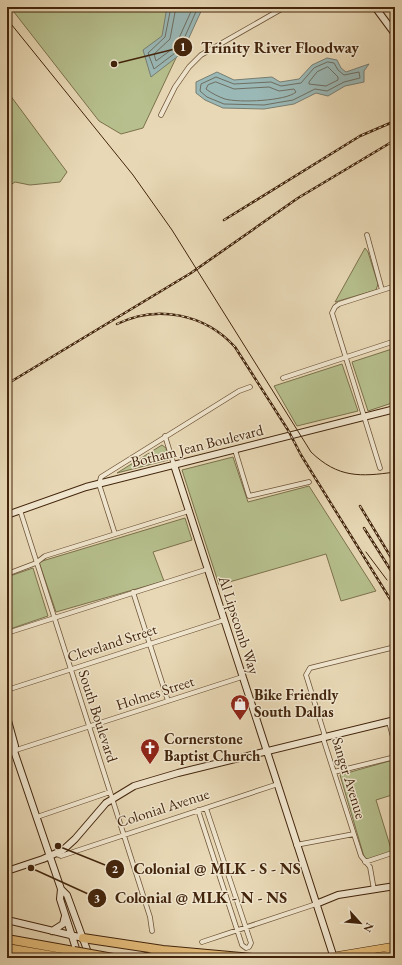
<svg xmlns="http://www.w3.org/2000/svg" width="402" height="965" viewBox="0 0 402 965" font-family="'EB Garamond',serif">
<style>
.green{fill:#b6bf8d;stroke:#7c724c}
.water{fill:#9ab8b6;stroke:#777d72}
.lines{fill:none;stroke-linecap:round;stroke-linejoin:round}
.shore{stroke:#6e6e61;stroke-width:1}
.street-casing{stroke:#6c5236;stroke-width:5.5}
.secondary-casing{stroke:#43250c;stroke-width:8}
.primary-casing{stroke:#43250c;stroke-width:8}
.highway-casing{stroke:#43250c;stroke-width:10}
.street{stroke:#f0e6cf;stroke-width:4}
.secondary{stroke:#f0e6cf;stroke-width:6}
.primary{stroke:#e4bc7a;stroke-width:7}
.highway{stroke:#e4bc7a;stroke-width:8}
.tram{stroke:#43250c;stroke-width:1}
.rail-casing{stroke:#43250c;stroke-width:2.5}
.rail{stroke:#f0e6cf;stroke-width:1;stroke-dasharray:3;stroke-linecap:butt}
.highway-bridge-casing{stroke:#43250c;stroke-width:10;stroke-linecap:butt}
.highway-bridge{stroke:#e4bc7a;stroke-width:8}
.labels{text-anchor:middle;stroke-width:3;stroke-linejoin:round;paint-order:stroke}
.street-label{font-size:15px;fill:#43250c;stroke:#f0e6cf}
.poi-label{font-size:15px;font-weight:bold;fill:#43250c;stroke:#f0e6cf;text-anchor:start}
.leader{fill:none;stroke:#43250c;stroke-width:1.5}
.callout-dot{fill:#43250c;stroke:#f0e6cf;stroke-width:1.5}
.mark-label{font-size:12px;text-anchor:middle;font-weight:bold;fill:#fff}
.callout-label{font-size:16px;text-anchor:middle;font-weight:bold;fill:#43250c;stroke:#f0e6cf;stroke-width:3;stroke-linejoin:round;paint-order:stroke}
</style>
<rect width="100%" height="100%" fill="#e8d8b5"/>
<filter id="stains"><feTurbulence type="fractalNoise" baseFrequency=".005" numOctaves="4"/><feColorMatrix values="0 0 0 0 .2 0 0 0 0 .09 0 0 0 0 .02 0 0 0 .5 -.17"/></filter>
<radialGradient id="worn" r=".72"><stop offset=".6" stop-color="#630" stop-opacity="0"/><stop offset="1" stop-color="#630" stop-opacity=".3"/></radialGradient>
<path class="green" d="M10 7H200L143 128 121 134 99 121Z
M7 91 67 172 60 182 30 185 15 182 7 187Z
M365 248 368 252 378 284 376 290 335 302Z
M395 348V402L368 411 352 362Z
M342 364 358 411 297 426 274 386Z
M162 445 166 448 168 460 117 473Z
M233 457 248 502 309 486 376 591 341 601 326 554 219 585 182 470Z
M185 518 192 540 153 552 164 581 56 612 39 562Z
M33 568 48 616 7 630V577Z
M393 760 395 767V794L376 800 392 852 365 860 340 775Z"/>
<path class="water" d="M167 7H203L182 53 151 77 143 50 162 36Z
M327 58 337 60 341 68 346 72 369 64 364 71V82L345 86 328 96 316 93 294 104 264 109 223 108 205 100 196 93V82L217 72 234 80 272 77 280 82 299 79 312 65Z"/>
<g class="lines">
<path class="shore" d="M171 7 165 37 148 53 154 69 179 50 198 7
M176 7 170 39 154 54 156 61 175 47 193 7
M328 62 334 63 338 70 344 75 359 72 360 78 344 82 327 91 315 89 293 100 264 105 224 104 207 97 200 91 201 84 216 77 234 84 271 82 281 86 301 83 314 68Z
M328 67 338 77V80L326 86 309 84V82L317 72Z
M216 82 234 89 269 87 279 91 294 89 296 92C286 101 239 103 225 99 219 97 211 93 206 89L208 85Z"/>
<g class="street-casing">
<path id="street" d="M161 115 175 87 189 67 201 55 285 7
M367 235 382 290
M283 378 395 341
M165 436 174 465
M235 450 249 496 309 482
M380 468 332 313 335 307 339 304 395 286
M20 510 150 917 152 931
M115 534 99 484 101 477 239 391 250 387
M7 574 36 563 45 556 189 511
M133 592 168 701
M7 633 208 569
M7 690 224 620
M389 722 395 745
M7 753 242 677
M334 772 395 757
M198 810 242 945 246 948 249 947 251 943 206 808
M37 817 110 792
M296 845 354 834
M56 854 61 856 278 784
M365 862 395 852
M374 890 370 867 361 856 323 738 324 733 306 675 310 668 395 647
M202 942 316 904"/>
</g>
<g class="secondary-casing">
<path id="secondary" d="M375 7 395 34
M174 465 334 958
M7 515 86 487 395 409
M7 717 15 746 14 751 61 889 60 899 79 958
M7 738 10 748 14 751
M7 871 43 859 63 850 75 839 106 803 134 786 178 773 395 720
M61 889 67 895 90 958
M316 904 338 895 395 886
M7 920 83 938
M52 931 63 924 65 916"/>
</g>
<g class="primary-casing">
<path id="primary" d="M323 958 395 946
M371 958 395 953"/>
</g>
<g class="highway-casing">
<path id="highway" d="M83 938 163 950 252 958
M7 939 74 951
M7 948 66 958
M143 958 154 956 169 958"/>
</g>
<use href="#street" class="street"/>
<use href="#secondary" class="secondary"/>
<use href="#primary" class="primary"/>
<use href="#highway" class="highway"/>
<path class="tram" d="M7 19 133 175 172 230 311 452C338 478 360 477 395 472
M366 552 387 580"/>
<g class="rail-casing">
<path id="rail" d="M224 220 360 136 395 121
M117 324C157 304 205 314 235 347L288 430 301 455 395 607
M7 384 191 273 298 198 395 140
M360 506 395 564
M364 528 395 577"/>
</g>
<use href="#rail" class="rail"/>
<g class="highway-bridge-casing">
<path id="highway-bridge" d="M74 951 113 958"/>
</g>
<use href="#highway-bridge" class="highway-bridge"/>
</g>
<defs>
<g id="shop-pin" transform="scale(1)"><path d="M0 17L-7.5 6A9.5 9.5 0 1 1 7.5 6Z" fill="#8f2418" stroke="#f0e6cf"/><path d="M-5-2.5h2.3a2.7 3.5 0 0 1 5.4 0H5L5.5 6h-11ZM-1.5-2.5h3a1.5 2.3 0 0 0-3 0Z" fill="#fff"/></g>
<g id="church-pin" transform="scale(1)"><path d="M0 17L-7.5 6A9.5 9.5 0 1 1 7.5 6Z" fill="#8f2418" stroke="#f0e6cf"/><path d="M-1.2-6h2.4v3.5h3.3v2.4h-3.3V6h-2.4V-.1h-3.3v-2.4h3.3Z" fill="#fff"/></g>
</defs>
<g fill-rule="evenodd">
<use href="#shop-pin" x="240" y="704"/>
<use href="#church-pin" x="150" y="748"/>
</g>
<g class="labels">
<g class="street-label">
<text transform="translate(197 446) rotate(-14)" y="5">Botham Jean Boulevard</text>
<text transform="translate(239 625) rotate(72)" y="5">Al Lipscomb Way</text>
<text transform="translate(112 643) rotate(-18)" y="5">Cleveland Street</text>
<text transform="translate(155 693) rotate(-18)" y="5">Holmes Street</text>
<text transform="translate(98 716) rotate(72)" y="5">South Boulevard</text>
<text transform="translate(349 778) rotate(73)" y="5">Sanger Avenue</text>
<text transform="translate(163 808) rotate(-18)" y="5">Colonial Avenue</text>
</g>
<g class="poi-label">
<text x="254" y="700">Bike Friendly<tspan x="254" dy="17">South Dallas</tspan></text>
<text x="164" y="744">Cornerstone<tspan x="164" dy="17">Baptist Church</tspan></text>
</g>
</g>
<path class="leader" d="M114 64L183 47M58 846L115 869M31 868L97 898"/>
<g class="callout-dot">
<circle cx="114" cy="64" r="4"/>
<circle cx="58" cy="846" r="4"/>
<circle cx="31" cy="868" r="4"/>
<circle cx="183" cy="47" r="10"/>
<circle cx="115" cy="869" r="10"/>
<circle cx="97" cy="898" r="10"/>
</g>
<g class="mark-label">
<text x="183" y="51">1</text>
<text x="115" y="873">2</text>
<text x="97" y="902">3</text>
</g>
<g class="callout-label">
<text x="280" y="53">Trinity River Floodway</text>
<text x="217" y="874">Colonial @ MLK - S - NS</text>
<text x="201" y="903">Colonial @ MLK - N - NS</text>
</g>
<rect width="402" height="965" fill="none" stroke="#e8d8b5" stroke-width="24"/>
<rect x="8" y="8" width="386" height="949" fill="none" stroke="#43250c" stroke-width="2"/>
<rect x="12" y="12" width="378" height="941" fill="none" stroke="#43250c"/>
<g transform="translate(360 923) rotate(117)" stroke="#f0e6cf" stroke-width="3" paint-order="stroke">
<path d="M0-3L7 15L0 10L-7 15Z" fill="#43250c"/>
<text y="-6" font-size="11" font-weight="bold" text-anchor="middle" fill="#43250c">N</text>
</g>
<rect width="100%" height="100%" filter="url(#stains)"/>
<rect width="100%" height="100%" fill="url(#worn)"/>
</svg>
